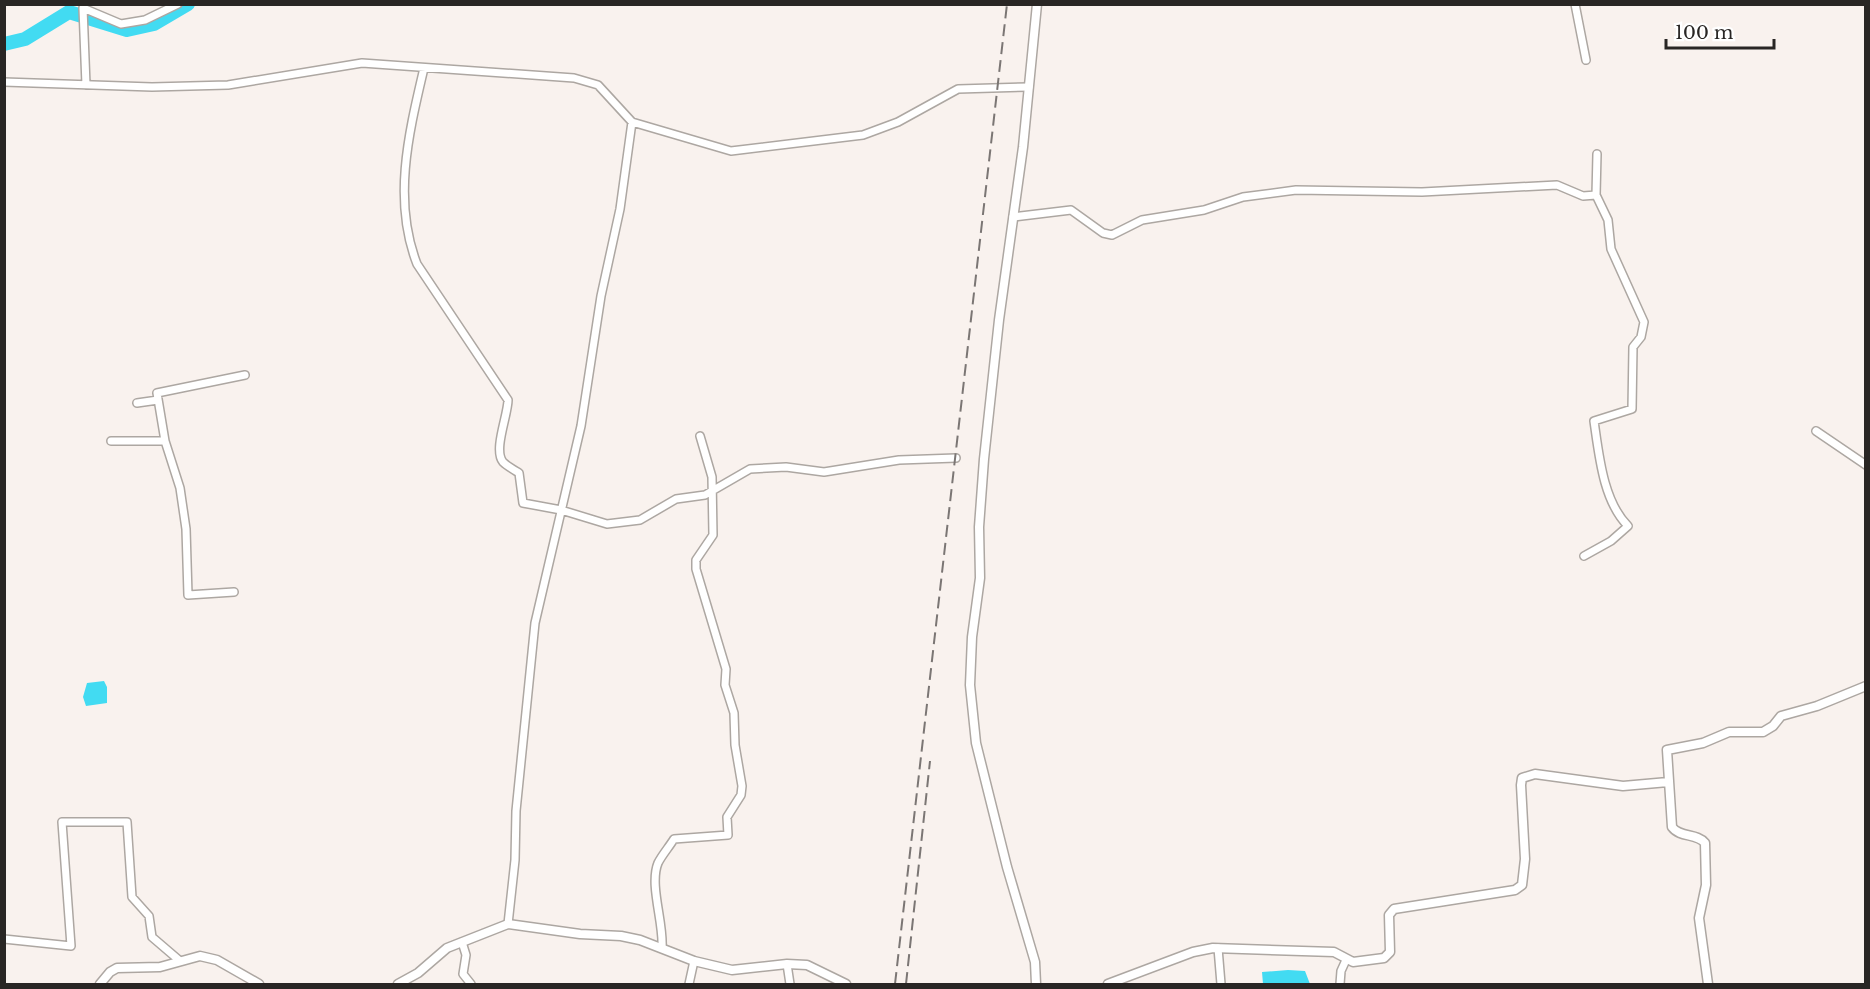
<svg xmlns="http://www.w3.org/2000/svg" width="1870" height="989" viewBox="0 0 1870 989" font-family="'Libre Baskerville',serif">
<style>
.water{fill:#42dbf2}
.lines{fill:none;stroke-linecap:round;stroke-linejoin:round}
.canal{stroke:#42dbf2;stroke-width:8}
.river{stroke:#42dbf2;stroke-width:14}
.minor-casing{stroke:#ada7a2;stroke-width:10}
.tertiary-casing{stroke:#ada7a2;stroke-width:11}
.minor{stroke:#fff;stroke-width:7}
.tertiary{stroke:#fff;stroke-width:8}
.rail{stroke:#7b7674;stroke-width:2;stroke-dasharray:12 6;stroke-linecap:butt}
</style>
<rect width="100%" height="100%" fill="#f9f2ee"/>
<path class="water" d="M104 681 107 687V703L86 706 83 697 87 683Z
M1288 970 1305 971 1310 984H1263L1262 972Z"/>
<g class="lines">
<path class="canal" d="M4 44 25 39 69 12 127 30 154 24 188 4"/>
<path class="river" d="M4 44 25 39 69 12 127 30 154 24 188 4"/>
<g class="minor-casing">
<path id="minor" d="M1575 4 1586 60
M424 68C409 132 392 200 417 264L508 400C508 415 493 450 503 462 507 466 514 470 519 473L523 503 561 510 607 524 640 520 676 499 705 495 750 469 786 467 824 472 899 460 956 458
M4 82 152 87 228 85 362 63 574 78 598 85 632 122 731 151 863 135 898 122 958 89 1029 87
M86 85 83 8 121 24 145 20 178 4
M1013 217 1071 210 1103 233 1112 235 1142 220 1204 210 1243 197 1296 190 1422 192 1557 185 1583 196 1596 195
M137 403 158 400
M1816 431 1866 465
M111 441H165
M1584 556 1611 541 1628 526C1603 501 1599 455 1594 421L1632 409 1633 347 1641 337 1644 322 1611 249 1608 220 1596 195 1597 154
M234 592 188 595 186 529 180 488 165 441 157 393 245 375
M508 924 515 860 516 811 535 623 581 426 601 296 620 209 632 122
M4 939 71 946 62 822H127L132 897 149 916 152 937 180 961
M462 942 466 955 463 974 471 984
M662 948C664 923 649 885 658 863 662 855 669 847 674 839L728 835 727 817 741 795 742 786 735 745 734 713 725 685 726 669 696 569V560L713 535 712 477 700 436
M1218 948 1221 984
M787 964 790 984
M689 984 694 961
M1340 984 1341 971 1346 960"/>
</g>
<g class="tertiary-casing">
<path id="tertiary" d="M100 984 110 972 117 968 160 967 200 956 217 960 259 984
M398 984 418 973 447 948 508 924 580 934 621 936 640 940 694 961 732 970 787 964 807 965 846 984
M1036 984 1035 962 1007 867 976 743 970 685 972 637 980 578 979 527 984 459 999 320 1023 147 1037 4
M1108 984 1193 952 1213 948 1334 952 1353 962 1384 958 1390 952 1389 915 1394 909 1515 890 1522 885 1525 859 1521 785 1522 778 1535 774 1623 786 1668 782
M1708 984 1699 918 1706 885 1705 843C1697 833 1680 838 1672 827L1667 750 1703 743 1729 732H1763L1773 726 1781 716 1817 706 1866 686"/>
</g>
<use href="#minor" class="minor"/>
<use href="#tertiary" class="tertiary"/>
<path class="rail" d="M895 984 1007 4
M906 984 930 761"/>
</g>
<rect width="1870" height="989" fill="none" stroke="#292624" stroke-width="12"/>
<path d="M1666 39v9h108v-9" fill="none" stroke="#292624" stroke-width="3"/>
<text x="1675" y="39" font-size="18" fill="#292624" stroke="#ffffff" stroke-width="4.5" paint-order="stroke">100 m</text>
</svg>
